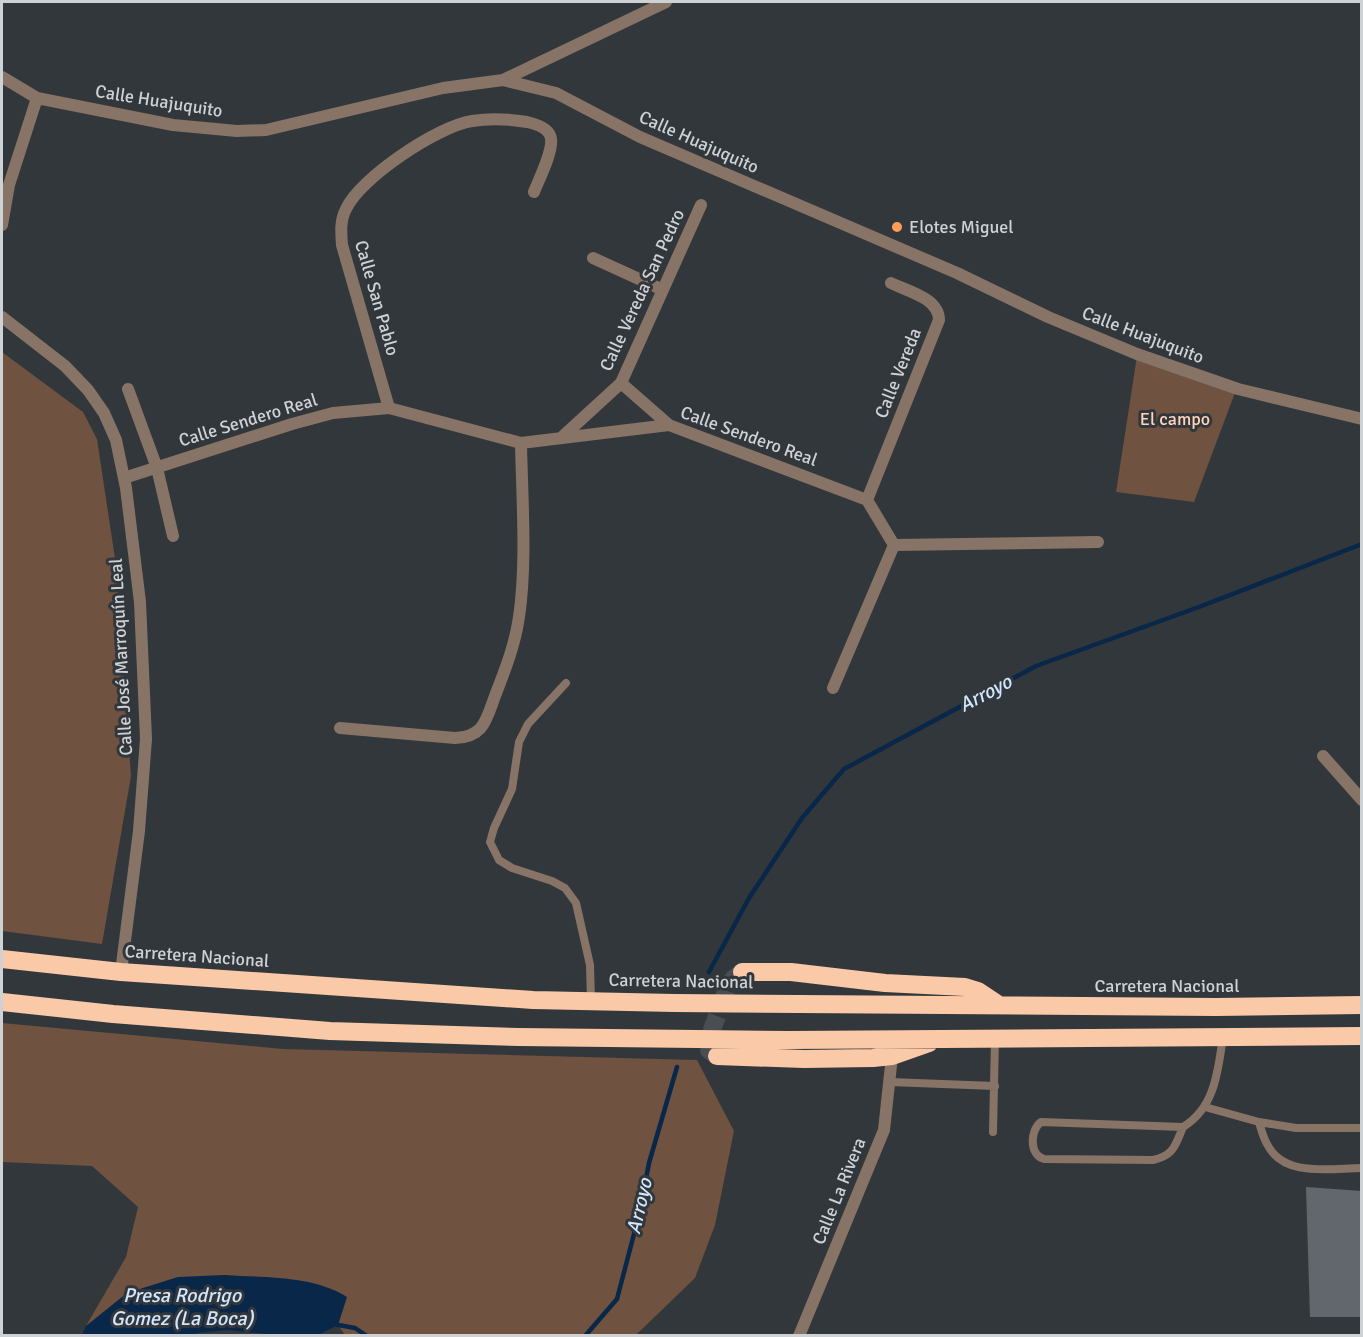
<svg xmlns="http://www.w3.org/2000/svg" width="1363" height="1337" viewBox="0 0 1363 1337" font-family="Signika,sans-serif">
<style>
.green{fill:#6f5240}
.water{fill:#082749}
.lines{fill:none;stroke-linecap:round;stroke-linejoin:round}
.stream{stroke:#082749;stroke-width:4.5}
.building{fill:#62676d}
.highway-tunnel{stroke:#4a4e53;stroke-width:18;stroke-dasharray:18 9;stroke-linecap:butt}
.lane{stroke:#887467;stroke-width:8}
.street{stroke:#887467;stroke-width:12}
.highway{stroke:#fac9a8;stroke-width:18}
.poi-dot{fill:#fd9c55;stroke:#32373c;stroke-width:2}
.labels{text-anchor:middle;stroke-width:6;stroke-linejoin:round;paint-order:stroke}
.street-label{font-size:18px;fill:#cfd2d5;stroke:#32373c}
.poi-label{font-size:18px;fill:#cfd2d5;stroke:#32373c;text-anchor:start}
.park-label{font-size:18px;fill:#ffd4b8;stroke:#32373c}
.water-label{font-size:20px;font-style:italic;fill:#d1e6ff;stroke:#32373c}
</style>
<rect width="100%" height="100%" fill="#32373c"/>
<path class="green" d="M2 352 83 412 97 439 116 565 131 776 102 944 2 931Z
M1137 356 1236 390 1194 502 1116 492Z
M2 1023 283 1049 697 1060 734 1131 715 1225 695 1278 636 1335H345L338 1325 106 1311 86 1326 126 1257 138 1207 92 1166 2 1162Z"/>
<path class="water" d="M225 1275C265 1278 312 1275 347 1297L338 1325 318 1335H277L227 1330 197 1333 194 1336 82 1335 86 1326 127 1293 178 1277Z"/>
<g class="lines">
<path class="stream" d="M709 972 749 898 802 818 844 769 1036 666 1199 607 1362 544
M333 1324 355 1328 367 1336
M585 1336 617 1299 639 1215 649 1163 677 1067"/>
</g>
<path class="building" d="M1306 1187 1362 1191V1317H1310Z"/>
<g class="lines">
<path class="highway-tunnel" d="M717 1056 709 1050 712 1030 727 989 733 979 742 972"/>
<path class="lane" d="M566 683 528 724 519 742 512 789 494 828 490 842 499 860 512 868 552 881 565 888 576 903 590 965 591 1001
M890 1082 995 1086
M1205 1107 1259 1122 1296 1128H1362
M1259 1122C1261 1129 1263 1137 1267 1144 1284 1178 1330 1168 1362 1168
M1183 1127C1175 1146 1174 1155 1153 1160L1044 1159C1029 1155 1030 1130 1041 1122L1183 1127C1215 1108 1218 1071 1223 1036
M993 1132 995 1039"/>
<path class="street" d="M2 77 37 98 173 125 237 131 266 130 443 88 503 80 556 93 640 137 957 273 1048 317 1137 354 1238 389 1362 419
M503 80 666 2
M2 225 9 185 37 98
M593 258 663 290
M2 317 65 366 88 390 104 413 116 440 126 488 140 602 146 739 139 831 121 972
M621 383 669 425
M128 389 157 468 173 536
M389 408 342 245C341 233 340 220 346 209 360 178 438 126 472 121 490 118 509 119 527 122 536 124 550 128 551 139 553 152 539 179 534 192
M561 438 621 383 701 205
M124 478 292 424 333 413 389 408 521 443 669 425 867 500 894 545 1098 542
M867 500 939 320C939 298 907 291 891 283
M833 688 894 545
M340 728 455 738C484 737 486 720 495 696 505 670 515 645 519 617 527 563 522 498 521 443
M1323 756 1362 800
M799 1336 884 1130 892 1056"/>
<path class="highway" d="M2 959 121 972 533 1000 674 1003 1216 1007 1362 1005
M742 972H791L885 983 965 987 978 991 999 1005
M2 1002 113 1014 330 1031 519 1037 788 1040 1362 1036
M717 1056 804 1059 873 1058 892 1056 929 1043"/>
</g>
<circle class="poi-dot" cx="897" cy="227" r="6"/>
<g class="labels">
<g class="street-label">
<text transform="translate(159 101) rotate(9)" y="6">Calle Huajuquito</text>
<text transform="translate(699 142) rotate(24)" y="6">Calle Huajuquito</text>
<text transform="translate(642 290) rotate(-65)" y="6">Calle Vereda San Pedro</text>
<text transform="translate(377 298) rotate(74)" y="6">Calle San Pablo</text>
<text transform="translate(1143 335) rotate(21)" y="6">Calle Huajuquito</text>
<text transform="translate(898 373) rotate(-68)" y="6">Calle Vereda</text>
<text transform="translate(248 420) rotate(-17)" y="6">Calle Sendero Real</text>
<text transform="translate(749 436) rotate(20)" y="6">Calle Sendero Real</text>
<text transform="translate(121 657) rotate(-93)" y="6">Calle José Marroquín Leal</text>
<text transform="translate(197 956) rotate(4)" y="6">Carretera Nacional</text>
<text transform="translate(681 981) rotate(1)" y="6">Carretera Nacional</text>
<text x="1167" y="992">Carretera Nacional</text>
<text transform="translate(839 1191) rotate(-68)" y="6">Calle La Rivera</text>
</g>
<g class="poi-label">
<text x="909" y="233">Elotes Miguel</text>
</g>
<g class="park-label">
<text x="1175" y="425">El campo</text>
</g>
<g class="water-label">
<text transform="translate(985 693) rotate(-28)" y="7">Arroyo</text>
<text transform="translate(639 1206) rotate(-77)" y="7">Arroyo</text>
<text x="182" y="1302">Presa Rodrigo<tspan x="182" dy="23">Gomez (La Boca)</tspan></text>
</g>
</g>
<rect width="1363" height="1337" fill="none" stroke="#cfd2d5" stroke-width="6"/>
</svg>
